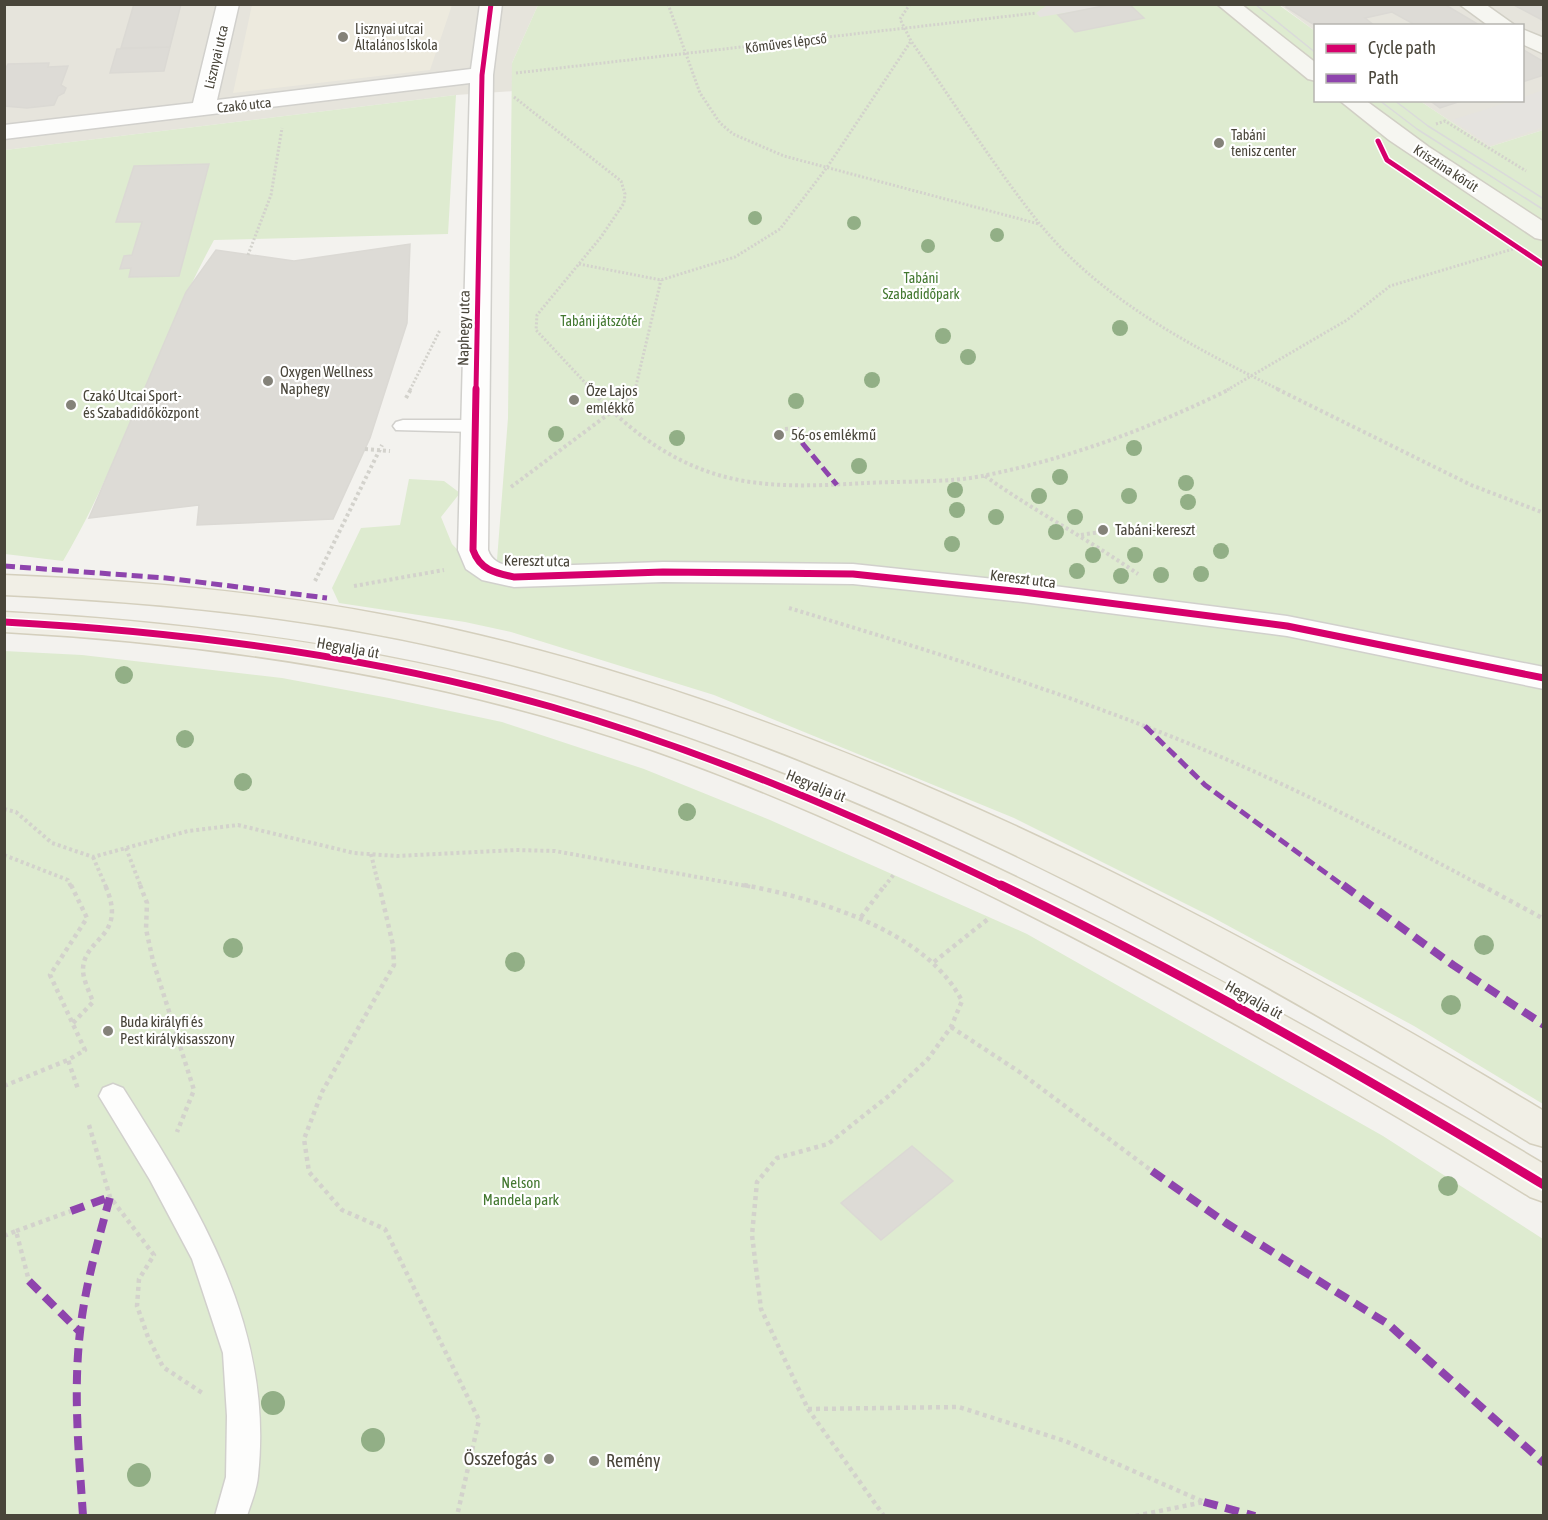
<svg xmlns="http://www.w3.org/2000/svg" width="1548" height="1520" viewBox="0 0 1548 1520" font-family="'Asap Condensed',sans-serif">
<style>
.residential{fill:#e6e4dc}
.education{fill:#edeade}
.green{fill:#deebd0}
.parking{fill:#e5e3df}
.building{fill:#dddbd6;stroke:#dbd9d4;stroke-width:1.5}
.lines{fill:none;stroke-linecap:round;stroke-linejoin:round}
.lane-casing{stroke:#d1d0cc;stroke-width:3}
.street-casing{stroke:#d1d0cc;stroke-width:3}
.secondary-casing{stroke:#d1cfc5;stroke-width:3}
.primary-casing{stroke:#d4cfbd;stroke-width:3}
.path-far2{stroke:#d3d2cc;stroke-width:3;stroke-dasharray:2 2;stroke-linecap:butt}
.path-far1{stroke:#d3d2cc;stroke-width:4;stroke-dasharray:3 3;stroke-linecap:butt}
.path{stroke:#d3d2cc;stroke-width:4.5;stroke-dasharray:4 4;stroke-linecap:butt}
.lane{fill:#fdfdfc;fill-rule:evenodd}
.street{fill:#fdfdfc;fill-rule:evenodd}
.secondary{fill:#f6f6f1;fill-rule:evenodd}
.primary{fill:#f1efe6;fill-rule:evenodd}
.tram{stroke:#dadada;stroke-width:1.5}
.quiet-far1{stroke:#8e44ad;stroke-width:5;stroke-dasharray:11 5;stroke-linecap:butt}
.quiet{stroke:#8e44ad;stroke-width:8;stroke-dasharray:14 8;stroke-linecap:butt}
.cycleway-far2-casing{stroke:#fff;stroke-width:8}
.cycleway-far1-casing{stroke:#fff;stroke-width:10}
.cycleway-casing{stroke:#fff;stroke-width:13}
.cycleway-far2{stroke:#d6006c;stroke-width:5}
.cycleway-far1{stroke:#d6006c;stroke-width:7}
.cycleway{stroke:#d6006c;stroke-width:9}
.tree{fill:#92af86}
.poi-dot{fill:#848279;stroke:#fff;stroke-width:2}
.labels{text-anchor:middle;stroke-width:4.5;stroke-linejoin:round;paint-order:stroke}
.far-poi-label{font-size:14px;fill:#49453a;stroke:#fff;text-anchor:start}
.far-street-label{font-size:14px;fill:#49453a;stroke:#fff}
.far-park-label{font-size:14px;fill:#437830;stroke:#fff}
.street-label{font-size:15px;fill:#49453a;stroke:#fff}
.poi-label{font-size:15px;fill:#49453a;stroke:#fff;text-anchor:start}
.park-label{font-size:15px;fill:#437830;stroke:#fff}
.near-poi-label{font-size:18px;fill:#49453a;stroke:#fff;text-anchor:end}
</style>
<rect width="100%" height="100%" fill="#f3f2ee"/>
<path class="residential" d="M1279 4 1543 5V130L1489 147 1420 101 1522 100V26H1316L1315 31Z
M4 5H538L512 63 514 91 456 95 5 150Z"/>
<path class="education" d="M252 5V4L452 5 430 70 233 93Z"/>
<path class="green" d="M538 5H1279L1315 31 1316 100 1420 101 1489 147 1543 130V1104L1414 1026 1212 917 1014 818 714 695 511 632 465 622 339 603 332 588 361 528 400 525 409 479 444 481 460 493 441 517 452 544 477 570 497 560 508 418 512 63Z
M456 95 448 234 214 240C157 344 123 459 63 561L5 554V150Z
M4 651 82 655 282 678 389 698 502 722 644 769 770 820 1027 934 1383 1136 1543 1239V1515H5Z"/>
<path class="parking" d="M1047 5H1113L1040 17 1036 13Z
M1543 90V127L1490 145 1452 120 1512 101 1522 100 1523 97Z"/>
<path class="building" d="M134 4H181L170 47 121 48Z
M1113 4H1129L1144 18 1075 32 1058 15Z
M1287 4H1444L1481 26H1417L1392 12 1365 18 1375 26H1316L1286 7Z
M1512 4H1544V21Z
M170 47 164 71 110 73 117 49Z
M1522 49 1544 62V75L1522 82Z
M49 63 48 67 68 66 61 85 66 88 64 93 58 96 54 105 27 108 4 106V72L8 64Z
M1429 100H1464L1440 108Z
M209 164 179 276 129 277 131 268 120 269 124 256 132 255 142 222H116L134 166Z
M410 244 407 323 370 438 333 519 197 525 199 505 89 518 186 292 216 250 294 261Z
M912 1146 953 1181 881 1240 841 1203Z"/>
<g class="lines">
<g class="lane-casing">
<path id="lane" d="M403 420H475L482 422 485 426 482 430 475 432 396 430 393 426 396 422Z
M113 1084 123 1088C199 1208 274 1327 258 1476 257 1489 251 1503 247 1516H215L226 1477 227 1416 223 1353 192 1259 150 1180 99 1096 103 1088Z"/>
</g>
<g class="street-casing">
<path id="street" d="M217 4H239L217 100 471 69 480 4H502L493 75 488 550C492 562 502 565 514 567L663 562 853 564 1023 582 1287 616 1544 667V689L1287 636 1023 602 853 584 663 582 514 587 482 580 466 569 458 550 470 83 4 139V125L193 103Z"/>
</g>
<g class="secondary-casing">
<path id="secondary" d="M1217 4H1241L1316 63V81L1308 79Z
M1459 4H1485L1516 26H1489Z
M1522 29 1544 38V54L1522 44Z
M1339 100H1365L1429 147 1544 222V240L1535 238 1389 140Z"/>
</g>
<g class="primary-casing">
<path id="primary" d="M4 575C153 581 303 595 448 628 839 716 1203 906 1544 1111V1147L1530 1143C1201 939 826 734 446 649 301 616 153 602 4 595Z
M4 612C191 622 374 646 554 696 728 745 894 817 1055 896 1222 978 1384 1069 1544 1164V1202L1530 1197C1351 1087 1169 983 981 891 840 822 695 758 543 716 367 667 187 642 4 632Z"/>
</g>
<path class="path-far2" d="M668 4 700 93 720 123 733 134 784 156 1039 224
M910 4 900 19 911 41C953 101 993 165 1039 223 1100 299 1194 348 1280 390
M516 73 1036 13
M514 97 621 181 625 194 624 203 601 237 537 315 536 330 592 390
M1436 124 1445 121 1526 171
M248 255 271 195 282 128
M579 264 661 280 735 257 780 229 828 166 911 41
M410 390 440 330
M635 390 661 280
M1227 390 1347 320 1390 286 1513 249"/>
<path class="path-far1" d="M590 389C625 426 663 457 712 473 760 489 814 486 865 483 901 481 953 483 987 475 1071 458 1153 427 1230 389
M1277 389 1471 485 1544 513
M406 398 411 389
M785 429 796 428
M365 449 390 451
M985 476C1034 511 1088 539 1138 574
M511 487 634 395 635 389
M1081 535 1100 532
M315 581 382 445
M354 586 444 570
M789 608C928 650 1067 693 1202 749 1299 789 1392 838 1484 887
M4 809 16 812 52 843 93 857 188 831 238 825 354 853 397 856 516 850 555 851 752 887
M126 848 141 887
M371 854 379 887
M4 855 68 880 71 887
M93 857 106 887
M884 887 895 873"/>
<path class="path" d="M71 885 87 918 50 975 85 1050 68 1060 78 1089
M140 885 147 903 146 929 153 961 194 1090 177 1132
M379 885 393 945 394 965 322 1092 304 1139 309 1172 342 1210 385 1229 479 1420 457 1516
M744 885C817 899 926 930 962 1001L951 1027 928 1059 891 1094 828 1144 777 1158 757 1182 752 1235 761 1309 808 1409 884 1516
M1481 885 1544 919
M861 917 885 885
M934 962 988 919
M73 1023 93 1002C90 993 83 980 83 970 83 937 129 938 105 885
M951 1027 1018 1071 1152 1171
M4 1086 68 1060
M89 1125 110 1197 154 1255 139 1279 137 1306 148 1337 163 1367 204 1394
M16 1231 71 1211
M4 1236 16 1231 29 1281
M808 1409 959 1407 1065 1441 1204 1502 1135 1516"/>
<use href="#lane" class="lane"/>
<use href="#street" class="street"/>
<use href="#secondary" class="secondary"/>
<use href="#primary" class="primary"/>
<path class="tram" d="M1255 4 1316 53
M1379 100 1417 129 1544 210
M1394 100 1428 126 1544 199"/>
<path class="quiet-far1" d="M796 428 803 444 837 485
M4 566 166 578 327 598
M1145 726 1205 785 1345 887"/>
<path class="quiet" d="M1343 885 1453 965 1544 1025
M1152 1171 1226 1223 1388 1324 1544 1463
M71 1211 110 1197
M29 1281 80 1332
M1204 1502 1255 1516
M83 1516C79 1455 73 1393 80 1332 85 1286 98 1241 110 1197"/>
<g class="cycleway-far2-casing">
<path id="cycleway-far2" d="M1378 141 1387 160 1544 265
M476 390 482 75 491 4"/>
</g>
<g class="cycleway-far1-casing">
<path id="cycleway-far1" d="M476 389 473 550C480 570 495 573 514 577L663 572 853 574 1023 592 1287 626 1544 678
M4 622C189 632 373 656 552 707 708 752 858 816 1004 887"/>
</g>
<g class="cycleway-casing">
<path id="cycleway" d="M1001 885C1188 975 1367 1078 1544 1185"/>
</g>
<use href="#cycleway-far2" class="cycleway-far2"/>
<use href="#cycleway-far1" class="cycleway-far1"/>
<use href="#cycleway" class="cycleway"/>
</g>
<g class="tree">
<circle cx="755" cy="218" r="7"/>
<circle cx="854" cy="223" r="7"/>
<circle cx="997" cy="235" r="7"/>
<circle cx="928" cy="246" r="7"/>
<circle cx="1120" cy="328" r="8"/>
<circle cx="943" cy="336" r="8"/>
<circle cx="968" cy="357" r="8"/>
<circle cx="872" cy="380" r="8"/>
<circle cx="796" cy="401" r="8"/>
<circle cx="556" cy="434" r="8"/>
<circle cx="677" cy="438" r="8"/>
<circle cx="1134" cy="448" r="8"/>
<circle cx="859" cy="466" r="8"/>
<circle cx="1060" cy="477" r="8"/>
<circle cx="1186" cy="483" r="8"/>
<circle cx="955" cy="490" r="8"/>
<circle cx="1039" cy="496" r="8"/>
<circle cx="1129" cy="496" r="8"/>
<circle cx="1188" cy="502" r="8"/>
<circle cx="957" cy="510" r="8"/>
<circle cx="996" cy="517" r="8"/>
<circle cx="1075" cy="517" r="8"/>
<circle cx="1056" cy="532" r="8"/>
<circle cx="952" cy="544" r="8"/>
<circle cx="1221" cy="551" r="8"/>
<circle cx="1093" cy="555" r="8"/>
<circle cx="1135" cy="555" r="8"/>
<circle cx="1077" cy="571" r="8"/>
<circle cx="1201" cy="574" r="8"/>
<circle cx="1161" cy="575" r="8"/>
<circle cx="1121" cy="576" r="8"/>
<circle cx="124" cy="675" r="9"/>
<circle cx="185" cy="739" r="9"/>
<circle cx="243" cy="782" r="9"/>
<circle cx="687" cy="812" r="9"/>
<circle cx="1484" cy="945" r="10"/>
<circle cx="233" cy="948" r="10"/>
<circle cx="515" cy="962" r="10"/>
<circle cx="1451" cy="1005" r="10"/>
<circle cx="1448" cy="1186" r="10"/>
<circle cx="273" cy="1403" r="12"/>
<circle cx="373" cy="1440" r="12"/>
<circle cx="139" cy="1475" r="12"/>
</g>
<g class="poi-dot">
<circle cx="343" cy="37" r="6"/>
<circle cx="1219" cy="143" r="6"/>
<circle cx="268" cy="381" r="6"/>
<circle cx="574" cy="400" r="6"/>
<circle cx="71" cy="405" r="6"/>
<circle cx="779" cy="435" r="6"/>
<circle cx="1103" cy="530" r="6"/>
<circle cx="108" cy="1031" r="6"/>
<circle cx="549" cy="1459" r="6"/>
<circle cx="594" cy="1461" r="6"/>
</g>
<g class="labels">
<g class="far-poi-label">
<text x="355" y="34">Lisznyai utcai<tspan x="355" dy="16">Általános Iskola</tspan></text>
<text x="1231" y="140">Tabáni<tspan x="1231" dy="16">tenisz center</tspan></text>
</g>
<g class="far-street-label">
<text transform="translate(786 43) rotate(-7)" y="5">Kőműves lépcső</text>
<text transform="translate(216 57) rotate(-77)" y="5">Lisznyai utca</text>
<text transform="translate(244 105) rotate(-6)" y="5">Czakó utca</text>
<text transform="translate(1446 168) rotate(33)" y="5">Krisztina körút</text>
</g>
<g class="far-park-label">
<text x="921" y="283">Tabáni<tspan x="921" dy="16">Szabadidőpark</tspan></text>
<text x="601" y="326">Tabáni játszótér</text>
</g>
<g class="street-label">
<text transform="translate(464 328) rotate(-89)" y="5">Naphegy utca</text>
<text transform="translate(537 561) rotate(1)" y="5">Kereszt utca</text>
<text transform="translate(1023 579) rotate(7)" y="5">Kereszt utca</text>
<text transform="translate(348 648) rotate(10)" y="5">Hegyalja út</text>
<text transform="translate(816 786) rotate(22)" y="5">Hegyalja út</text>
<text transform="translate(1254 1000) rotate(29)" y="5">Hegyalja út</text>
</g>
<g class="poi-label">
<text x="280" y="377">Oxygen Wellness<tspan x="280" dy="17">Naphegy</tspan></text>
<text x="586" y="396">Őze Lajos<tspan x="586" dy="17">emlékkő</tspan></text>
<text x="83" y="401">Czakó Utcai Sport-<tspan x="83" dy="17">és Szabadidőközpont</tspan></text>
<text x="791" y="440">56-os emlékmű</text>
<text x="1115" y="535">Tabáni-kereszt</text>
<text x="120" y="1027">Buda királyfi és<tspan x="120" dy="17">Pest királykisasszony</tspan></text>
</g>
<g class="park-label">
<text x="521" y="1188">Nelson<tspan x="521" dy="17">Mandela park</tspan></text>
</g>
<g class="near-poi-label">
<text x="537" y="1465">Összefogás</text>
<text x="606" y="1467" text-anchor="start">Remény</text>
</g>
</g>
<rect width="1548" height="1520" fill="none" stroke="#49453a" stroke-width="12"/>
<rect x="1314" y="24" width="210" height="78" fill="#ffffff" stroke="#b6b5b0" stroke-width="1.5"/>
<rect x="1326" y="44" width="30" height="9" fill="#d6006c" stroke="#b6b5b0" stroke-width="1.5"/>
<text x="1368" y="54" font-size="18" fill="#49453a">Cycle path</text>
<rect x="1326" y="74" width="30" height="9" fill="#8e44ad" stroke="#b6b5b0" stroke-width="1.5"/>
<text x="1368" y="84" font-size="18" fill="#49453a">Path</text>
</svg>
